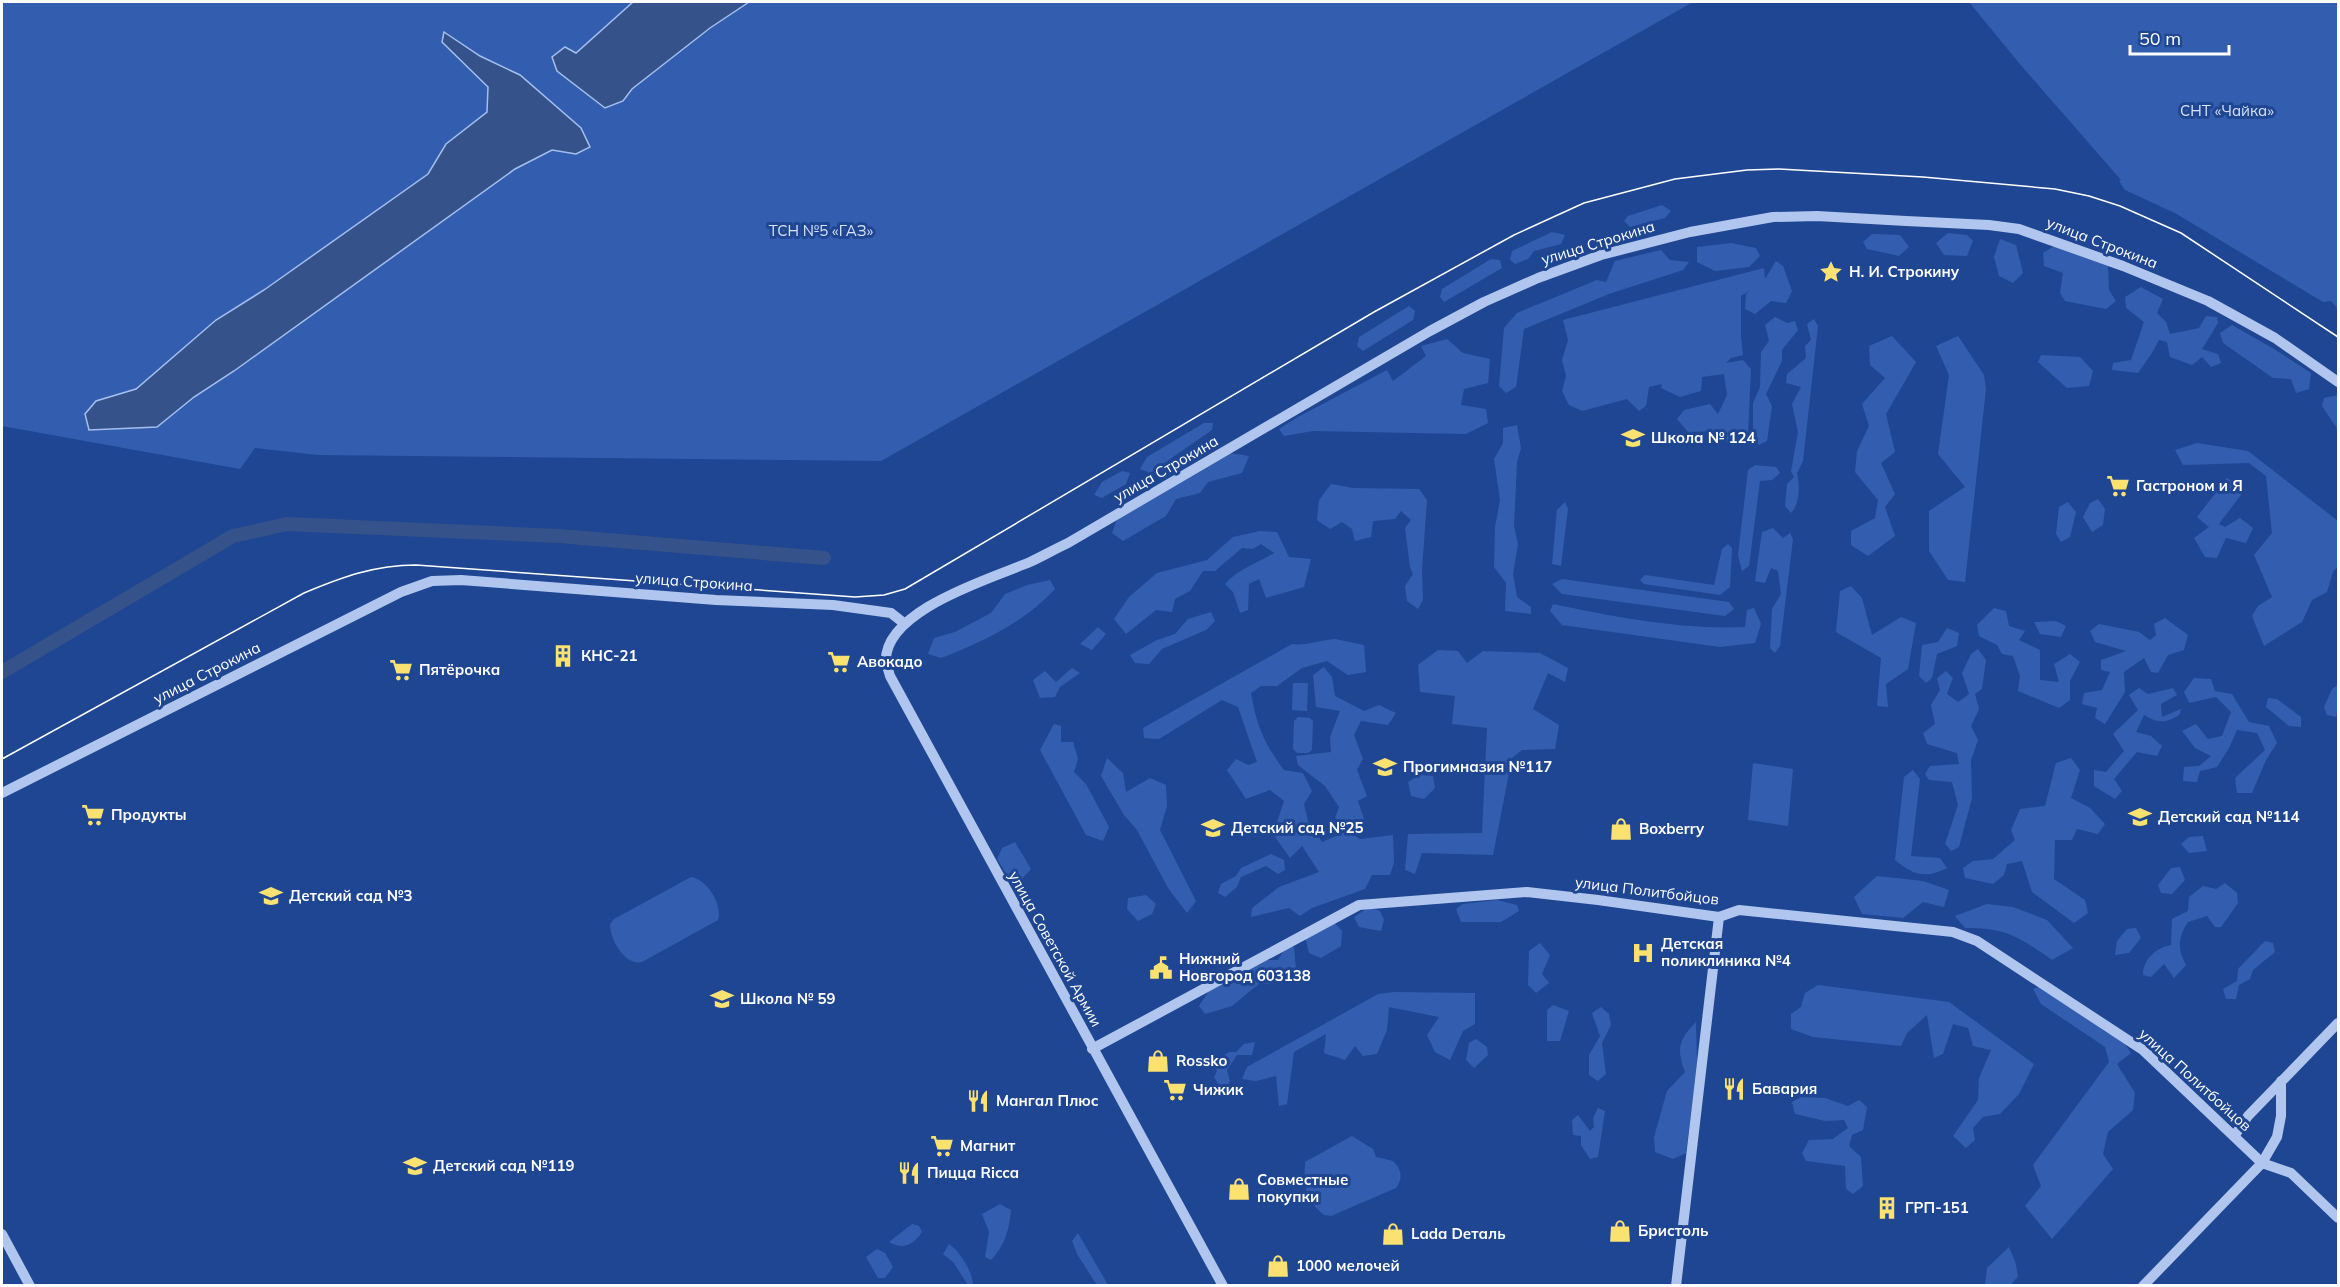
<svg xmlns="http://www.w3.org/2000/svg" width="2340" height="1287" viewBox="0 0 2340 1287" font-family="Mulish,sans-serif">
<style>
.green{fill:#335eaf}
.water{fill:#36528a;stroke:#a4bfef;stroke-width:1.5}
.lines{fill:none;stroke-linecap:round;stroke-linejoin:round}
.canal{stroke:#36528a;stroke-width:14}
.minor{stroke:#b0c6ee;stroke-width:10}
.tram{stroke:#fff;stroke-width:1.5}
.labels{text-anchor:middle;stroke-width:6;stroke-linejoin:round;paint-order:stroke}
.park-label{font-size:15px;fill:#d6e3fa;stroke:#1f4692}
.street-label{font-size:15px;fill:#fff;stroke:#1f4692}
.poi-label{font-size:15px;font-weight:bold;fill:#fff;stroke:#1f4692;text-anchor:start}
</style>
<rect width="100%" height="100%" fill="#1f4692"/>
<path class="green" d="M2 2H1693L881 461 318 455 255 448 240 469 2 426Z
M1969 2H2338V309L2331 301 2323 302 2175 213 2125 190 2119 181 2121 180 2019 63Z
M1662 205 1671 211 1665 218 1630 227 1624 221 1628 216Z
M1552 232 1565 235 1561 244 1534 251 1528 259 1515 264 1510 260 1512 251Z
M1948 233 1967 235 1973 241 1967 256 1944 255 1936 243Z
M1872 234 1900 235 1909 247 1899 256 1867 249 1863 242Z
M2000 239 2016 245 2023 273 2013 283 1999 276 1994 257Z
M1731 243 1756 248 1760 256 1749 267 1715 271 1697 262V247Z
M2054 246 2108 266 2109 290 2116 301 2106 309 2065 301 2060 293 2063 273 2044 266 2043 253Z
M1661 250 1670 260 1689 262 1683 270 1609 294 1524 329 1516 387 1506 393 1499 386 1504 328 1517 313 1597 280 1606 282 1615 261Z
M1491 259 1500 260 1502 268 1444 302 1440 297 1442 289Z
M1776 261 1783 266 1792 291 1786 303 1771 301 1755 314 1745 309 1746 294 1751 290 1741 296V337L1743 355 1731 358 1726 363 1743 360 1751 369 1748 435 1732 446 1713 431 1688 432 1677 419 1684 410 1710 404 1718 414 1727 395 1724 374 1702 377 1701 391 1680 397 1661 388 1662 384 1649 387 1646 406 1639 411 1627 399 1582 411 1569 405 1562 391 1566 376 1562 360 1568 340 1563 320 1764 268 1765 279Z
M2141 287 2163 299 2157 313 2166 322 2170 334 2199 328 2206 316 2217 317 2218 323 2202 349 2218 354 2221 363 2211 367 2202 357 2192 365 2170 357 2167 342 2159 340 2152 353 2138 373 2112 370 2113 363 2131 360 2144 322 2126 308 2125 297Z
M1409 306 1415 311 1413 320 1363 351 1357 346 1359 337Z
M1775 317 1787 323 1795 321 1798 330 1782 350V361L1766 394 1772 406 1767 441 1759 445 1753 437V403L1760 387 1761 352 1769 341 1765 325Z
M1814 319 1818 326 1803 461 1797 473C1800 485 1800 504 1791 513L1785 506 1787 484 1794 477 1791 471 1798 432 1792 404 1801 387 1786 383 1787 374 1806 358 1805 346 1811 340 1807 324Z
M2232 325 2274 349 2311 373 2309 389 2296 393 2291 379 2273 378 2223 343 2220 333Z
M1892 336 1916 362 1886 414 1895 452 1881 463 1895 494 1885 507 1895 536 1868 556 1851 545V531L1875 518 1878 500 1855 472 1857 451 1869 426 1862 404 1885 378 1870 365 1869 346Z
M1958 336 1984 375 1986 389 1965 582 1948 580 1929 551V511L1965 487 1938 454 1949 375 1936 346Z
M1447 339 1463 353 1490 359 1488 383 1464 389 1461 405 1486 409 1488 423 1466 434 1313 431 1284 436 1279 429 1298 417 1387 370 1393 381 1426 356 1421 346Z
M2041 355 2080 357 2093 371 2089 386 2067 388 2038 362Z
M2338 395V430L2322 406 2324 398Z
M1204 423H1213L1212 430 1150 473 1140 469 1147 457Z
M1517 425 1521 448 1517 462 1514 526 1518 544 1513 574 1517 597 1531 607V614L1505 611 1506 583 1494 567 1495 527 1500 500 1494 459 1503 443V428Z
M2197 443 2248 451 2338 521V566L2333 572 2327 592 2312 600 2302 622 2264 646 2252 616 2258 606 2272 597 2254 555 2272 533 2266 476 2249 463 2183 465 2175 450Z
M1229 453 1249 456 1242 473 1208 482 1200 493 1176 499 1166 516 1123 541 1112 533 1117 519Z
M1755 465 1776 467 1780 473 1772 480 1760 481 1749 566 1742 571 1738 555 1748 470Z
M1122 471 1130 473 1126 484 1102 498 1094 495 1102 482Z
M2227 478 2244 491 2219 524 2225 527 2240 518 2253 528 2246 543 2226 538 2217 558 2205 557 2194 538 2209 527 2197 517Z
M1331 484 1353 488 1419 489 1427 500 1422 570 1423 600 1418 609 1407 601 1405 586 1413 574 1410 567 1405 528 1411 520 1401 511 1395 519 1373 521 1371 537 1355 541 1352 529 1342 522 1330 529 1317 520 1319 500Z
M2098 499 2105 509 2103 525 2092 532 2083 517 2090 503Z
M1565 502 1568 509 1561 566 1552 564 1557 510Z
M2068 502 2076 512 2070 537 2061 542 2056 534 2059 507Z
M1773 528 1783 538 1790 533 1793 539 1780 646 1775 653 1770 648 1772 609 1781 594 1778 571 1771 568 1765 583 1755 581 1762 532Z
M1260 531 1277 532 1289 557 1311 559 1304 587 1266 598 1259 579 1249 584 1248 610 1240 613 1233 592 1225 584C1239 568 1256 564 1274 553L1261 544 1253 549 1242 548 1215 571H1203L1190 591 1175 599 1172 612 1156 610 1126 634 1114 619 1129 597 1157 573 1207 560 1233 537Z
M1728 544 1732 548 1730 587 1720 595 1644 584 1640 580 1645 575 1714 585 1722 549Z
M1562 579 1729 602 1734 609 1725 616 1562 594 1552 584Z
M1050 580 1055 589C1025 622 981 643 941 658L928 654 934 638 955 632 991 613 1005 594 1027 585Z
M1851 586 1862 598 1872 635 1901 617 1916 623 1908 669 1886 684 1888 707 1877 706 1881 658 1836 632 1840 591Z
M1553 604C1614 617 1683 630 1745 627L1747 610 1754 608 1761 624 1755 643 1720 647 1562 625 1550 611Z
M1994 608 2006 611 2009 626 2025 631 2019 640 2040 650V680L2059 682 2054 664 2070 654 2080 662 2070 681V700L2059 708 2018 691 2020 676 2013 656 2002 654 1997 645 1979 636 1977 625Z
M1211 612 1215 621 1206 630 1162 649 1149 664 1135 663 1130 655 1157 640 1175 634 1188 619Z
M2165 618 2188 635 2184 650 2168 655 2158 673 2151 672 2144 658 2124 672 2125 692 2105 724 2095 718 2097 708 2082 704 2084 693 2102 690 2110 672 2101 670V660L2126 651 2095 642 2090 631 2099 624 2139 632 2150 640 2156 635 2154 624Z
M2056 621 2066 626 2061 637 2040 634 2034 622Z
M1098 627 1106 634 1092 650 1080 644Z
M1947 628 1959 633 1957 646 1937 654 1932 678 1926 683 1919 676 1922 645 1938 642Z
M1335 639 1364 645 1366 672 1348 675 1327 661 1302 668 1277 686H1261L1251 693C1256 725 1265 745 1284 770L1303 773 1312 791 1304 804 1308 821 1322 842 1347 831 1360 839 1393 835 1394 863 1390 875H1372L1365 889 1312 908 1300 916 1289 908 1251 917 1252 908 1279 887 1319 872 1302 846 1290 858 1273 834 1284 801 1270 790 1246 799 1227 770 1236 759 1248 765 1257 762 1238 707 1222 700 1159 739 1144 738 1143 728 1292 644C1305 646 1321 640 1335 639Z
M1978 649 1986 660 1982 689 1975 694 1979 709 1971 726 1978 740 1971 760 1972 798 1959 847 1951 851 1945 844 1958 805 1952 782 1929 780 1925 774 1930 766 1959 764 1957 753 1927 744 1923 733 1935 724 1931 705 1940 690 1937 678 1946 671 1953 678 1947 694 1958 702 1969 694 1962 673 1971 654Z
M1438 650 1458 651 1467 663 1483 651 1540 653 1568 668 1565 682 1548 673 1533 709 1559 725 1555 749 1522 750 1512 758 1493 855 1422 853 1415 874 1405 870 1408 834 1482 833 1487 728 1452 724 1455 696 1420 692 1418 665Z
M1324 667 1332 677 1335 696 1364 711 1379 705 1396 713 1388 725 1361 721 1354 735 1363 759 1357 770 1367 796 1358 801 1364 819 1350 827 1335 818 1339 807 1325 786 1298 765 1296 756 1331 752 1330 737 1340 711 1316 707 1313 675Z
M1072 668 1080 673 1060 687 1055 697 1040 698 1033 680 1045 671 1056 682Z
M2194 678 2211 679 2215 691 2232 694 2249 722 2269 726 2277 743 2266 760 2252 793H2237L2235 778 2265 750 2257 733 2237 730 2229 748 2217 767 2200 771 2197 782 2183 781 2184 767 2199 766 2211 756 2195 748 2182 731 2196 724 2208 739 2222 736 2231 712 2216 697 2189 703 2184 692Z
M1293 683H1308L1307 711 1292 710Z
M2338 685V709L2336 717 2327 715 2324 707 2332 689Z
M2139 688 2148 694 2173 688 2177 695 2161 704 2162 717 2181 709 2180 714C2167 724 2157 723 2144 715L2136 732 2151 736 2162 746 2157 756 2137 752 2114 779 2122 791 2115 799 2094 786V770L2106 772 2124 751 2113 734 2138 710 2129 695Z
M2268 698 2277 699 2301 717V727L2289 726 2266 707Z
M1298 717 1310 718 1313 721 1312 750 1308 753H1297L1293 749 1294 721Z
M1054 724 1061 726V742H1073L1078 759 1074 772 1086 784 1109 827 1103 841 1086 835 1040 750Z
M1107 758 1123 773 1126 792 1150 778 1166 785 1167 806 1160 830 1196 901 1187 913 1168 888 1137 830 1124 815 1101 776Z
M2071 758 2080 770 2071 798 2090 808 2105 824 2098 834 2077 829 2072 840H2055L2054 879 2085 900 2088 913 2074 923 2032 892 2022 861 2007 864 2004 875 1993 884 1965 878 1963 868 1973 861 1993 859 2015 840 2011 830 2020 809 2045 806 2056 763Z
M1753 763 1793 769 1788 826 1748 820Z
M1913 770 1920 779 1911 856 1940 858 1947 868C1925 879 1913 875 1895 860L1904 777Z
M1419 775 1433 776 1435 788 1424 799 1411 796 1408 782Z
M2203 836 2207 851 2189 853 2181 844 2189 837Z
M1015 842 1031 869 1019 882 1009 878 997 859 1002 848Z
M1271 854 1284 860 1285 870 1278 874 1266 866 1241 877 1237 887 1225 897 1218 893 1221 884 1236 876 1241 868Z
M2180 867 2185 880 2172 894 2161 893 2158 885 2171 868Z
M1877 876 1923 881 1949 890 1944 907 1923 902 1903 918 1862 914 1854 897Z
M691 877C707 879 723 905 718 920L642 962C625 966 610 940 610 924L614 919Z
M2225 883 2237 893 2238 903 2221 927H2215L2207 916 2188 922C2178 937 2177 949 2186 965L2174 978 2164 964 2151 977 2143 975C2143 959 2156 948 2171 945L2172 919 2188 911 2189 897 2203 886 2216 889Z
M1146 895 1156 904 1152 914 1138 921 1127 909 1128 898Z
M1497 900 1517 905 1519 911 1501 922H1461L1456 909 1463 904Z
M1987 904 2013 907 2047 920 2073 948 2052 960C2019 937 2007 928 1965 928L1955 916Z
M1369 907 1380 911 1384 920 1381 931 1359 927 1354 917Z
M1332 920 1342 931 1341 946 1321 958 1309 953 1305 937Z
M2136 928 2141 938 2129 953 2115 955 2117 941 2127 929Z
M2265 941 2273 943 2275 952 2253 970 2250 979 2239 985 2236 999H2226L2223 989 2237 981 2238 969Z
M1540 943 1550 955 1542 974 1549 983 1536 993 1528 985 1529 951Z
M1287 945 1294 947 1296 969 1271 984 1260 983 1232 1006 1205 1014 1199 1006 1210 989 1257 960H1278Z
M2051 983 2104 1031 2123 1041 2131 1053 2117 1064 2135 1093 2133 1110 2108 1132 2103 1154 2113 1169 2052 1239 2025 1206 2041 1186 2033 1165 2109 1062 2105 1047 2041 1004 2033 989Z
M1818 985 1949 1002 2034 1064 2019 1094 2000 1114 1983 1117 1973 1128 1975 1140 1966 1148 1953 1136 1978 1100 1979 1078 1991 1050 1973 1046 1968 1028 1953 1024 1943 1054 1934 1058 1927 1015 1907 1033 1901 1046 1813 1037 1791 1029V1014L1801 1007 1805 993Z
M1394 992 1475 993V1024L1463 1031 1450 1060 1435 1052 1427 1035 1439 1017 1389 1007 1387 1030 1377 1054 1363 1056 1355 1046 1345 1060 1324 1053 1326 1034 1294 1052 1287 1104 1279 1106 1276 1076 1256 1081 1242 1079 1247 1067 1378 994Z
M1553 1005 1569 1011 1560 1041H1547V1010Z
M1601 1007 1609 1014 1611 1025 1602 1043 1606 1074 1598 1081 1589 1075V1055L1600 1036 1592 1013Z
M1696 1022 1697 1064 1686 1153 1673 1159 1655 1152 1654 1137 1667 1091 1685 1072C1676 1049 1679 1039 1696 1022Z
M1476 1039 1487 1047 1488 1055 1474 1068 1466 1060 1469 1043Z
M1255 1042 1252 1055H1237L1227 1070 1230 1081 1226 1089 1220 1087 1214 1077 1217 1071 1213 1062 1229 1052H1236L1244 1044Z
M1801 1097 1825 1098 1848 1106 1859 1100 1867 1107 1863 1130 1852 1135 1849 1146 1861 1157 1863 1186 1853 1194 1846 1189 1845 1166 1806 1161 1802 1153 1809 1140 1833 1139 1848 1128 1844 1120 1825 1121 1795 1114 1792 1102Z
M1598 1108 1605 1111 1598 1157 1590 1159 1581 1145V1136L1573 1135 1572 1120 1578 1115 1590 1131 1594 1127 1593 1118Z
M1352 1136 1373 1149 1376 1157 1393 1161C1402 1170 1403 1178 1396 1188L1331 1216 1324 1215C1304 1199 1304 1185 1305 1162Z
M1000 1204 1011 1210C1009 1231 1005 1245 991 1260L985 1257 989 1232 982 1214Z
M912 1224 919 1226 922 1232C914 1244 904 1251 889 1242Z
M1078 1233 1108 1285H1097L1077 1254 1072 1241Z
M949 1244C960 1251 973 1273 973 1285H968L953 1262 943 1254Z
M2009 1247 2015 1261 2018 1276 2011 1285H1985L1987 1268Z
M877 1249 885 1253 893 1267 885 1278H878L866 1257Z"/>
<path class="water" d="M633 2H749L710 28 632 89 623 101 605 108 557 71 552 57 565 47 576 53Z
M444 32 480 56 520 75 581 128 590 147 576 154 552 150 515 169 234 371 194 397 157 427 89 430 85 414 96 401 136 389 216 320 264 290 428 174 446 144 487 112 488 87 442 42Z"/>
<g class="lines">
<path class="canal" d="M2 672 233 536 287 524 559 536 824 558"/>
<path class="minor" d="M2 793 401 592 432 581 461 580 716 600 833 605 891 613 905 624
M1092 1049 1359 905 1527 892 1598 900 1719 917 1739 910 1953 932 1977 941 2143 1050 2262 1163 2291 1173 2338 1218
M2235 1135 2248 1116 2338 1023
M2 1234 30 1286
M1223 1286 890 676C889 672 887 667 886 663 882 610 993 578 1030 562 1043 556 1055 549 1068 543L1430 331 1484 302 1538 278 1601 255 1690 232 1773 217 1817 216 1906 221 1989 225 2019 229 2123 266 2208 301 2275 338 2338 382
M1676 1286 1719 917
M2143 1286 2262 1163 2277 1137 2281 1116V1081"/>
<path class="tram" d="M2 759 304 593C342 577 375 565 416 565L855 597 884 595 905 589 1374 312 1514 235 1584 203 1675 179 1747 170 1779 169 1923 177 2055 189 2089 196 2120 206 2181 233 2338 337"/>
</g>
<defs>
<g id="sight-bare" transform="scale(1.8)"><path d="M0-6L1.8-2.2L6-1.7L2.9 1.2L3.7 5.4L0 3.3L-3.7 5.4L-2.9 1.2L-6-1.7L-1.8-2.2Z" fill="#fbe170" stroke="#1f4692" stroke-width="2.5" paint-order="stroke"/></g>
<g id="school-bare" transform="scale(1.8)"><path d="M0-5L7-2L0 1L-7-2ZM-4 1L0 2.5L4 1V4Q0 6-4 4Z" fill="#fbe170" stroke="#1f4692" stroke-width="2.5" paint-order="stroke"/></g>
<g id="supermarket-bare" transform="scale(1.8)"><path d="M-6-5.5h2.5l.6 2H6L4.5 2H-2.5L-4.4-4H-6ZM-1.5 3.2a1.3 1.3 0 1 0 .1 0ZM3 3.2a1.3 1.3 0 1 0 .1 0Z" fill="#fbe170" stroke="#1f4692" stroke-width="2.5" paint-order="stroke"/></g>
<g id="building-bare" transform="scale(1.8)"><path d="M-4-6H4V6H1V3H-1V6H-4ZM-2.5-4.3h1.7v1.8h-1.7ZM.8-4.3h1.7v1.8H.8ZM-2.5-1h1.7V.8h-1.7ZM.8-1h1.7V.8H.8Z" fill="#fbe170" stroke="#1f4692" stroke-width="2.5" paint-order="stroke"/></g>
<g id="shop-bare" transform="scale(1.8)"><path d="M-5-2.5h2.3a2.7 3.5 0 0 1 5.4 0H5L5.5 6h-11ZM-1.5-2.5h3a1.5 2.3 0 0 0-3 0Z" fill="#fbe170" stroke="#1f4692" stroke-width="2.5" paint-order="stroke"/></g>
<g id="hospital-bare" transform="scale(1.8)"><path d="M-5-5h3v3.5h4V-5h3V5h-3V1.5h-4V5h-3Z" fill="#fbe170" stroke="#1f4692" stroke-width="2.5" paint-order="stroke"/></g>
<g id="civic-bare" transform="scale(1.8)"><path d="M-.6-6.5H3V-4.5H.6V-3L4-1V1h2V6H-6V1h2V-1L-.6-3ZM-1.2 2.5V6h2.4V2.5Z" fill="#fbe170" stroke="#1f4692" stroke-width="2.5" paint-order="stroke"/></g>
<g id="restaurant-bare" transform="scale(1.8)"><path d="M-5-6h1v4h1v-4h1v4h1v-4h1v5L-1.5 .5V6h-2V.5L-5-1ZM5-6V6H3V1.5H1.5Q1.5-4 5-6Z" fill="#fbe170" stroke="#1f4692" stroke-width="2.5" paint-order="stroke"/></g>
</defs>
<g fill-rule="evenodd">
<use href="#sight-bare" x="1831" y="272"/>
<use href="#school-bare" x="1633" y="438"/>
<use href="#supermarket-bare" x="2118" y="486"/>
<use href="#building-bare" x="563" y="656"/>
<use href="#supermarket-bare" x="839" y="662"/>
<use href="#supermarket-bare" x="401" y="670"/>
<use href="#school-bare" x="1385" y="767"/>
<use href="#supermarket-bare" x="93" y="815"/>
<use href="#school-bare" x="2140" y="817"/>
<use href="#school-bare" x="1213" y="828"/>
<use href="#shop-bare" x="1621" y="829"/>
<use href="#school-bare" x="271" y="896"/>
<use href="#hospital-bare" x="1643" y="953"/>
<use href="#civic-bare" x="1161" y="968"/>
<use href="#school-bare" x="722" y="999"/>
<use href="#shop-bare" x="1158" y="1061"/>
<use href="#restaurant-bare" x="1734" y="1089"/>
<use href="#supermarket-bare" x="1175" y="1090"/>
<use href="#restaurant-bare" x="978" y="1101"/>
<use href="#supermarket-bare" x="942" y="1146"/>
<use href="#school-bare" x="415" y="1166"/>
<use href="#restaurant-bare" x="909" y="1173"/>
<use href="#shop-bare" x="1239" y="1189"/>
<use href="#building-bare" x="1887" y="1208"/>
<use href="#shop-bare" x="1620" y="1231"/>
<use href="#shop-bare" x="1393" y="1234"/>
<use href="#shop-bare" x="1278" y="1266"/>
</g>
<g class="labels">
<g class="park-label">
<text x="2227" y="116">СНТ «Чайка»</text>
<text x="821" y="236">ТСН №5 «ГАЗ»</text>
</g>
<g class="street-label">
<text transform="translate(1598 243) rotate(-17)" y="5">улица Строкина</text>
<text transform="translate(2102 243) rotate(21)" y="5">улица Строкина</text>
<text transform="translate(1166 469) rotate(-30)" y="5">улица Строкина</text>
<text transform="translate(694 582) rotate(4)" y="5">улица Строкина</text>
<text transform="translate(207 673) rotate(-27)" y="5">улица Строкина</text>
<text transform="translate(1647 891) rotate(7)" y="5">улица Политбойцов</text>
<text transform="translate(1055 949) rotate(61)" y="5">улица Советской Армии</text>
<text transform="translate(2195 1080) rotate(42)" y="5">улица Политбойцов</text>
</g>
<g class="poi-label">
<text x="1849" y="277">Н. И. Строкину</text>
<text x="1651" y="443">Школа № 124</text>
<text x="2136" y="491">Гастроном и Я</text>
<text x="581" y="661">КНС-21</text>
<text x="857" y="667">Авокадо</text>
<text x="419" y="675">Пятёрочка</text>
<text x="1403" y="772">Прогимназия №117</text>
<text x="111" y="820">Продукты</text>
<text x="2158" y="822">Детский сад №114</text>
<text x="1231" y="833">Детский сад №25</text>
<text x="1639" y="834">Boxberry</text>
<text x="289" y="901">Детский сад №3</text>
<text x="1661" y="949">Детская<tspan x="1661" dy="17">поликлиника №4</tspan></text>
<text x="1179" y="964">Нижний<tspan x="1179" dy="17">Новгород 603138</tspan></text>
<text x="740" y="1004">Школа № 59</text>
<text x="1176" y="1066">Rossko</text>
<text x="1752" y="1094">Бавария</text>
<text x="1193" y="1095">Чижик</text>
<text x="996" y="1106">Мангал Плюс</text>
<text x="960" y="1151">Магнит</text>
<text x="433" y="1171">Детский сад №119</text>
<text x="927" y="1178">Пицца Ricca</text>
<text x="1257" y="1185">Совместные<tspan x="1257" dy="17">покупки</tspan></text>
<text x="1905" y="1213">ГРП-151</text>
<text x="1638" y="1236">Бристоль</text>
<text x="1411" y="1239">Lada Dеталь</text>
<text x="1296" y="1271">1000 мелочей</text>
</g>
</g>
<rect width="2340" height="1287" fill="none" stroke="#ffffff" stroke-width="6"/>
<path d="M2130 45v9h99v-9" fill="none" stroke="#ffffff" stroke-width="3"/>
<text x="2139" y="45" font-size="18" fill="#ffffff" stroke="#1f4692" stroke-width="4.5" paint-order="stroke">50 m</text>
</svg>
